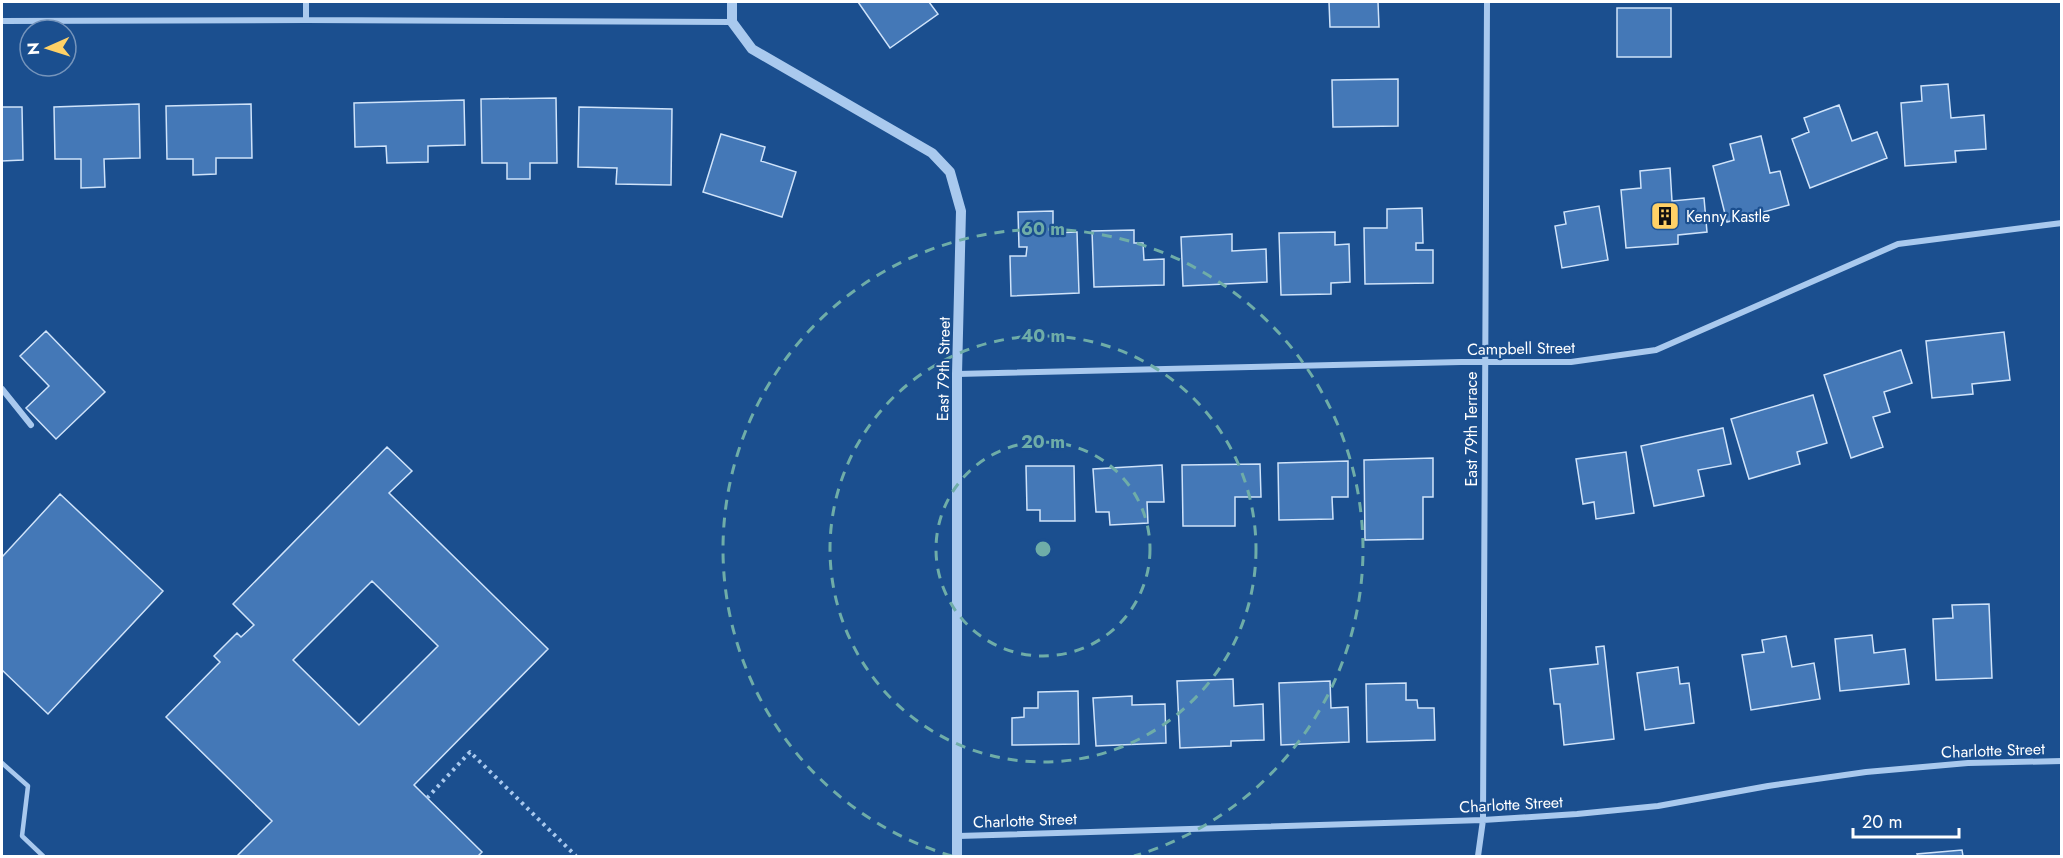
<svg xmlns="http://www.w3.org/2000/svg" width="2063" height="858" viewBox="0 0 2063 858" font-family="Jost,sans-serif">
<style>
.building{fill:#4478b7;stroke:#cfe3fa;stroke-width:1.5;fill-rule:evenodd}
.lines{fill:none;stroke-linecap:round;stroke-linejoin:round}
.path{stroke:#a9c9ee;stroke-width:4;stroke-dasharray:3 4.5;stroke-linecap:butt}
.service{stroke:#a9c9ee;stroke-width:4.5}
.minor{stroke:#a9c9ee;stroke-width:6}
.tertiary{stroke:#a9c9ee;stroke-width:10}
.ring{fill:none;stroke:#6fada8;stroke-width:3;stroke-dasharray:10 8}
.labels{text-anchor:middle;stroke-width:4.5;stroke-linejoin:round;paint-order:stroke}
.poi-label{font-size:16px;fill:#fff;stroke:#1b4f8f;text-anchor:start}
.street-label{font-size:16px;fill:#fff;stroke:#1b4f8f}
.centre{fill:#6fada8;stroke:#1b4f8f;stroke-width:3}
.ring-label{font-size:18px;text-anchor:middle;font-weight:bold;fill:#6fada8;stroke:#1b4f8f;stroke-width:4.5;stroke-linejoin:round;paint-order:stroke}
</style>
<rect width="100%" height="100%" fill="#1b4f8f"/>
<path class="building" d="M858 2H929L938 14 890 48Z
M1329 2H1378L1379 27H1330Z
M1617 8H1671V57H1617Z
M1398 79V126L1333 127 1332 80Z
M1948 84 1951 118 1984 115 1986 149 1955 151 1956 162 1905 166 1901 103 1922 101 1921 86Z
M556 98 557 163H530V179H507V163H482L481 99Z
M464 100 465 145 428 146V162L387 163 386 146 355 147 354 103Z
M139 104 140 158 104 159 105 187 81 188V159H55L54 107Z
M251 104 252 158H216V174L193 175V159H167L166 106Z
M1839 105 1852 141 1877 132 1887 158 1810 188 1792 139 1809 132 1804 118Z
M2 107H22L23 160 2 161Z
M579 107 672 109 671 185 616 184 617 168 578 167Z
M721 134 765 147 761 161 796 172 782 217 703 192Z
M1761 136 1770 173 1780 171 1789 205 1727 222 1713 166 1734 160 1730 144Z
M1670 168 1672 201 1704 198 1707 232 1678 235V244L1626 248 1621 190 1641 188 1640 171Z
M1599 206 1608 260 1562 268 1555 226 1566 224 1564 212Z
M1422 208 1423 243H1416V250H1433V283L1365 284 1364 228H1387V209Z
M1053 211V233L1077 232 1079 293 1011 296 1010 256H1026L1027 247H1019L1018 212Z
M1134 230V243H1143L1144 260 1164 259V285L1094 287 1092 231Z
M1335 232V245L1349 244 1350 282 1331 283V294L1281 295 1279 233Z
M1232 234V251L1266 249 1267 282 1183 286 1181 237Z
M46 331 105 392 56 439 26 408 49 386 20 356Z
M2004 332 2010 380 1972 384 1973 394 1932 398 1926 341Z
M1901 350 1912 383 1884 392 1890 412 1873 417 1883 447 1851 458 1824 375Z
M1813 395 1827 443 1797 452 1800 464 1749 479 1731 419Z
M1723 428 1731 464 1698 470 1704 496 1654 506 1641 446Z
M387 447 412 471 389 493 548 649 414 785 482 852 478 856H237L272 821 166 717 220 662 214 656 237 633 241 637 254 625 233 604ZM372 581 438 646 359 725 293 660Z
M1626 452 1634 513 1596 519 1594 502 1583 504 1576 459Z
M1433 458V497H1423V539L1365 540 1364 460Z
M1348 461V497H1332L1333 519 1279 520 1278 463Z
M1260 464 1261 497H1235V526H1183L1182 465Z
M1162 465 1164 502H1147L1148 523 1110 525 1109 512H1096L1093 469Z
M1026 466H1074L1075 521H1040V510H1027Z
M60 494 163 591 48 714 2 670V557Z
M1989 604 1992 678 1936 680 1933 619 1953 618 1952 605Z
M1872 635 1874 653 1905 649 1909 684 1840 691 1835 639Z
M1786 636 1792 667 1814 663 1820 699 1751 710 1742 655 1764 652 1762 640Z
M1604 646 1614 739 1564 745 1560 704H1554L1550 669 1598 664 1596 647Z
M1678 667 1680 684 1689 683 1694 723 1645 730 1637 673Z
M1233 679 1234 706 1263 704 1264 740 1231 741V746L1180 748 1177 681Z
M1330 681 1331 708 1348 707 1349 742 1281 745 1279 683Z
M1406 683V700H1417L1418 708H1434L1435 740 1367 742 1366 684Z
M1078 691 1079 744 1012 745V718L1024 717V708H1038V692Z
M1132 696V705L1165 704 1166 743 1096 746 1093 698Z
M1962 850 1963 856H1918L1917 854Z"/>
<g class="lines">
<path class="path" d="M427 798 470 752 576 856"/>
<path class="service" d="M2 763 28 786 22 836 43 856"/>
<path class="minor" d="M306 20V2
M2 21 306 20 732 22
M957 374 1461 362H1571L1656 350 1898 244 2062 223
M2 389 31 425
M958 836 1483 820 1577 814 1658 806 1768 786 1866 772 1968 763 2062 761
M1478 856 1483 820 1487 2"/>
<path class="tertiary" d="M732 2V22L752 49 932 153 950 172 961 211 957 374V856"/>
</g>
<g class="ring">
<circle cx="1043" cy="549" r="107"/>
<circle cx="1043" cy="549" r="213"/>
<path d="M952 856A320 320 0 1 1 1134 856"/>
</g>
<defs>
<g id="building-square" transform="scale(1.5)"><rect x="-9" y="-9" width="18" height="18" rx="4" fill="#ffd166" stroke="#1b4f8f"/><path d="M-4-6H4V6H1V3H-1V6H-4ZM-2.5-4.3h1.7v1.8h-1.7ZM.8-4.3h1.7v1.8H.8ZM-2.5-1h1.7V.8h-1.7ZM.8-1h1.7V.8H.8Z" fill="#111"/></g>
</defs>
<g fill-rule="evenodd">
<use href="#building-square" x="1665" y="216"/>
</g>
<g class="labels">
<g class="poi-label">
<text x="1686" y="222">Kenny Kastle</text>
</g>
<g class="street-label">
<text transform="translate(1521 348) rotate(-1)" y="6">Campbell Street</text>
<text transform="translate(943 369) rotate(-89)" y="6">East 79th Street</text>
<text transform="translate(1471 429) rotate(-90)" y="6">East 79th Terrace</text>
<text transform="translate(1993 750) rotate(-2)" y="6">Charlotte Street</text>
<text transform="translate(1511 804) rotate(-3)" y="6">Charlotte Street</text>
<text transform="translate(1025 820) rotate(-2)" y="6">Charlotte Street</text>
</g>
</g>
<circle cx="1043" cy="549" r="9" class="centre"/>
<g class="ring-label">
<text x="1043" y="235">60 m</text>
<text x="1043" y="342">40 m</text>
<text x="1043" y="448">20 m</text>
</g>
<rect width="2063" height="858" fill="none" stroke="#ffffff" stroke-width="6"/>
<g transform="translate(48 48) rotate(267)"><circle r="28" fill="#1b4f8f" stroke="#7695bc" stroke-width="1.5"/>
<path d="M0-4.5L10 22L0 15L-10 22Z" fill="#ffd166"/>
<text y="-9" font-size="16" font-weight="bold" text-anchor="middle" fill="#ffffff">N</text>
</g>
<path d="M1853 828v9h106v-9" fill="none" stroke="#ffffff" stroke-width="3"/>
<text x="1862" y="828" font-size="18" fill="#ffffff" stroke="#1b4f8f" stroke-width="4.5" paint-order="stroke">20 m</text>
</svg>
